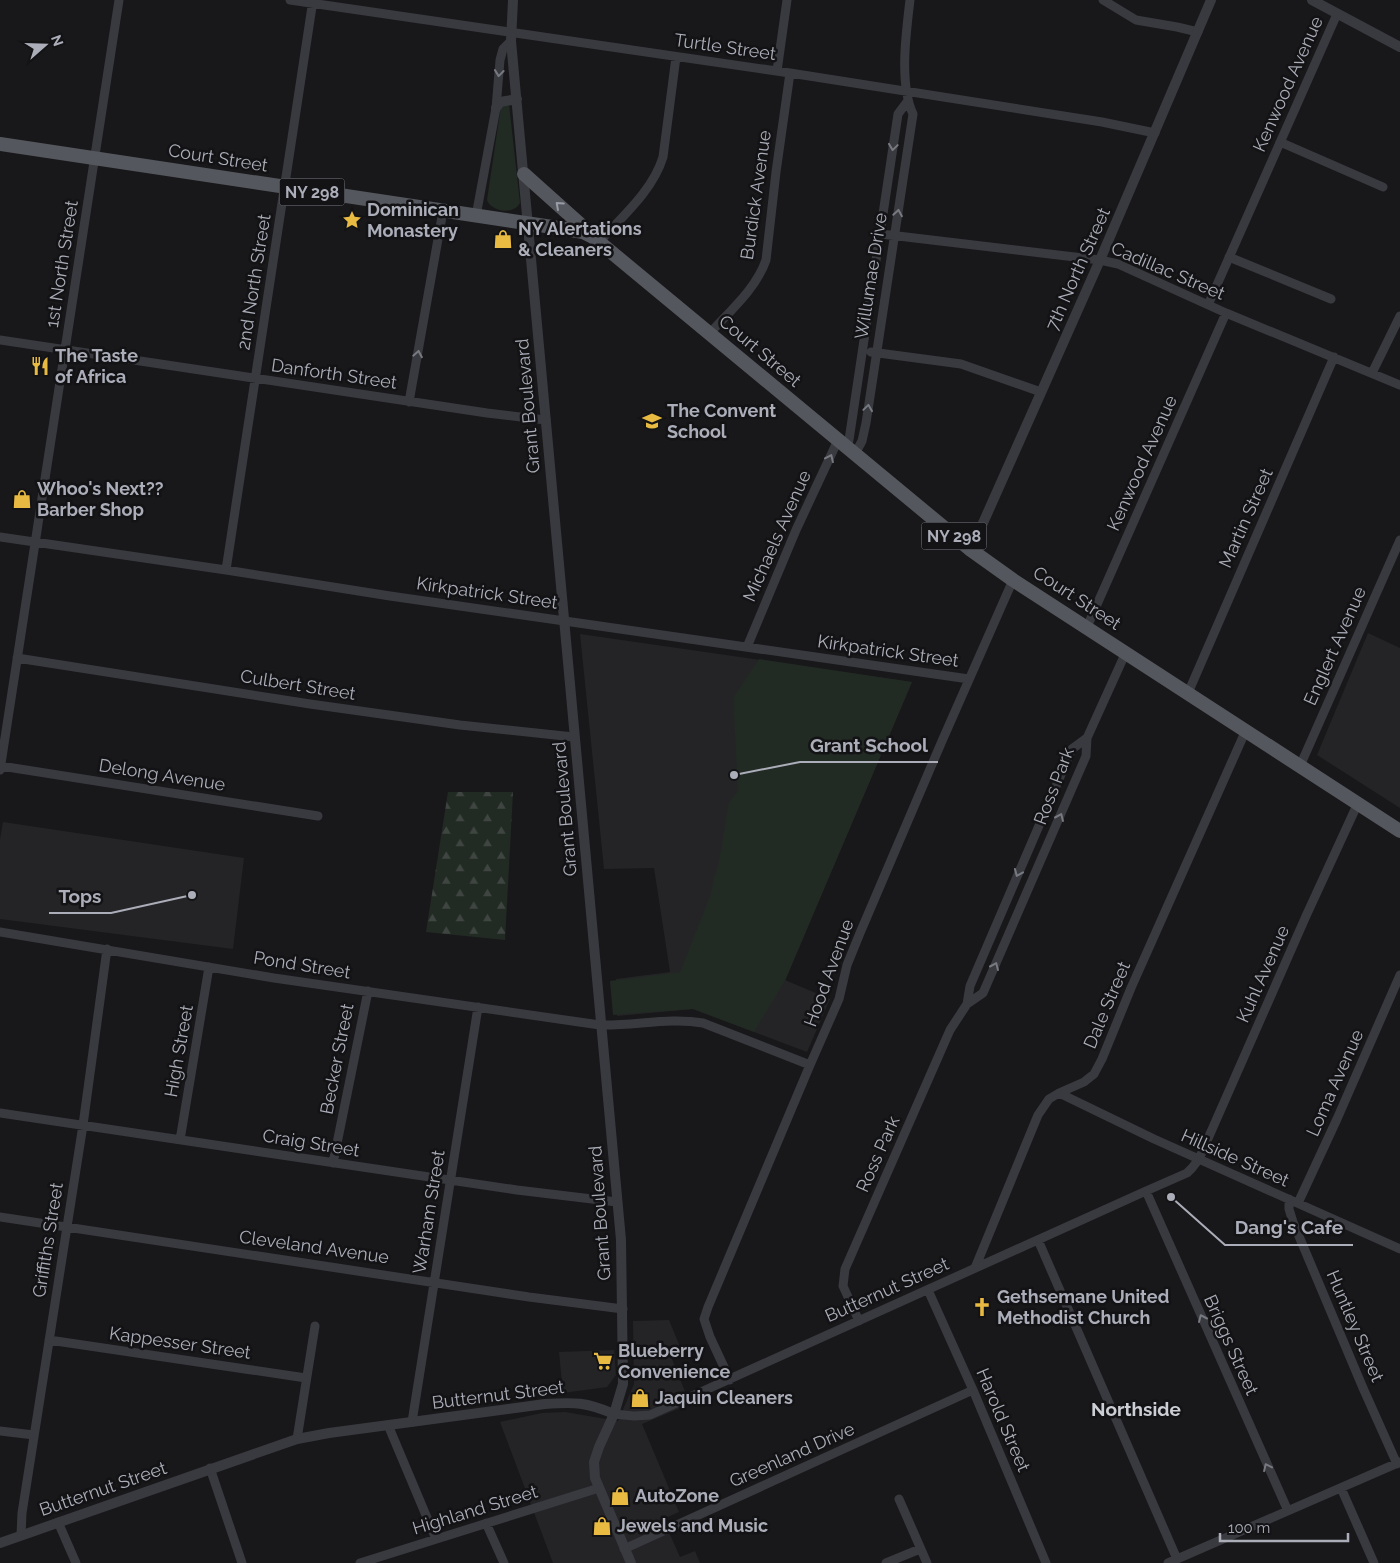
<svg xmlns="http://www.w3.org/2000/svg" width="1400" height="1563" viewBox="0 0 1400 1563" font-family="Raleway,sans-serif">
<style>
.built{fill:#242427}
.green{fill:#222a24}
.forest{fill:url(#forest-firs)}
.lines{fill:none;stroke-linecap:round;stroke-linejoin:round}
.minor{stroke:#393a3f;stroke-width:9}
.tertiary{stroke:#393a3f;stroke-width:10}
.primary{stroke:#55575e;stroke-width:14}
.oneway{stroke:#787a82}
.oneway2{stroke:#9a9da7}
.labels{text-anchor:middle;stroke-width:5;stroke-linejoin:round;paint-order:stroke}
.shield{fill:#131315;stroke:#7d8088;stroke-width:1}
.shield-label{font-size:16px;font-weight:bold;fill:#abaeb9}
.street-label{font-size:18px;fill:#abaeb9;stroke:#131315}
.poi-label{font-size:18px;font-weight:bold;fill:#abaeb9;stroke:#131315;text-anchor:start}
.neighbourhood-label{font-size:19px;font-weight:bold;fill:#ccced5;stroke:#131315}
.leader{fill:none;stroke:#abaeb9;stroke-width:2}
.callout-dot{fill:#abaeb9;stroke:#131315;stroke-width:2}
.callout-label{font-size:19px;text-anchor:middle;font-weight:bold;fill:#abaeb9;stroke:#131315;stroke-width:5;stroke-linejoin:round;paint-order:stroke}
</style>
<defs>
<pattern id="forest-firs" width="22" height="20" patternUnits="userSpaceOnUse" patternTransform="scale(1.25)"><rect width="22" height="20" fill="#222a24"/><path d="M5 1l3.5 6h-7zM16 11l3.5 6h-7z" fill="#3f4642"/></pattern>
</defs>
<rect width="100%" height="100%" fill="#18181a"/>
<path class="built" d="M1368 633 1400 648V808L1317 755Z
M580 634 912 682 785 980 830 999 807 1052 693 1009 617 1016 616 979 670 972 654 868 604 869Z
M3 822 244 858 233 949 0 919V840Z
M669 1320 683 1354 672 1359 690 1404 642 1424 679 1512 663 1519 680 1557 695 1551 700 1563H553L500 1422 542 1413 565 1412 618 1421 634 1384 633 1321Z
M614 1350 616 1375 607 1387 563 1393 559 1352Z"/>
<path class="green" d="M509 104 520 203C514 215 491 212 487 200L501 106Z
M759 659 912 682 785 981 754 1032 693 1009 613 1015 610 981 680 972 711 893 714 877 718 866 729 802 738 791 733 698Z"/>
<path class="forest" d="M448 792H513L505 940 426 932Z"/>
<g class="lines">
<path class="minor" d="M290 0 790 73 1102 122 1155 133
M1103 0 1136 20 1177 27 1198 32
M777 71 787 0
M1280 142 1383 187
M476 216 496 108 500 60 503 49 511 41
M881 234 1100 260 1118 264 1226 313 1400 385
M600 241C623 216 653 190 663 157L676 57
M1229 257 1331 299
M1208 305 1337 14
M710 333C730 311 756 289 766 260L776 172 790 73
M0 340 487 413 546 420
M871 352 961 364 1041 392
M1372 373 1400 316
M409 402 443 211
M847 448 849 440 898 114 907 102
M855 454 862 441 866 423 913 114C899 84 906 33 910 0
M0 537 226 570 390 596 969 679
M226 570 313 0
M1087 627 1226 313
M747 647 796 530 838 440
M17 658 310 704 460 725 574 737
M1188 693 1334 357
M1 766 318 816
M1300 766 1400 540
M0 770 119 0
M0 932 274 978 600 1025C635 1026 669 1017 703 1023L810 1065
M967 1004 970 986 1072 749 1087 738
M1059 1093 1154 1139 1400 1249
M0 1113 517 1190 617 1202
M180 1140 209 967
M333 1163 368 991
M1146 1191 1288 1511
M1289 1199V1209L1293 1222 1363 1388 1397 1464
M1298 1203 1337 1119 1400 975
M0 1217 529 1297 623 1309
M1038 1240 1177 1559
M975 1268 1038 1115 1049 1099 1059 1093 1084 1082 1094 1074 1102 1059 1131 988 1246 730
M928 1290 973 1390 1046 1563
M859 1321 843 1286 845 1269 950 1030 967 1004 983 993 1086 756 1087 738 1126 652
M49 1340 306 1378
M730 1380 710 1337 704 1319 708 1307 810 1065 839 999 847 965 860 933 942 741 1013 580
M614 1414 634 1416 650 1415 1146 1191 1187 1173 1192 1168 1199 1159 1306 916 1358 803
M412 1422 478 1007
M388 1425 436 1539
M0 1431 34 1435
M297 1439 315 1326
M210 1468 242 1563
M1341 1488 1374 1563
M899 1499 927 1563
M58 1522 76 1563
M486 1523 504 1563
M21 1535 22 1513 83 1125 107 949
M624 1549 973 1390
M360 1563 599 1488
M886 1563 920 1549
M1168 1563 1400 1462"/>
<path class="tertiary" d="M513 0 511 41 621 1240 623 1384 614 1414 599 1447 594 1462 595 1478 631 1563
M1312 0 1400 47
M496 108 500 102 517 99
M971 550 1100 260 1211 0
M0 1543 297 1439 329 1433 545 1404C575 1402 586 1402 614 1414"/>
<path class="primary" d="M0 144 559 228 583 232 593 237 971 550 1013 580 1400 831
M524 174 591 234"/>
</g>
<defs><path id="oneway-chevron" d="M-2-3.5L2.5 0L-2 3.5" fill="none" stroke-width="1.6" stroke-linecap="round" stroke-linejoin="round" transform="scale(1.25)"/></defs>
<g class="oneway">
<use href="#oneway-chevron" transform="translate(499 73) rotate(96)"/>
<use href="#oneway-chevron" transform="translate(893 147) rotate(98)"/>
<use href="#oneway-chevron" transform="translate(898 213) rotate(-81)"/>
<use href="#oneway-chevron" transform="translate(418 354) rotate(-80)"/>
<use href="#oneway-chevron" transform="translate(868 408) rotate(-82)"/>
<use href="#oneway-chevron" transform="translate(830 458) rotate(-65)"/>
<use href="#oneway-chevron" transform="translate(1060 817) rotate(-66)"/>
<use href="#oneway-chevron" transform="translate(1018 873) rotate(113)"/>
<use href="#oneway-chevron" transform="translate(995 966) rotate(-66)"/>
<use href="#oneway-chevron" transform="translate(1202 1318) rotate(-114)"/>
<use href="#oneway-chevron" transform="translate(1267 1467) rotate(-115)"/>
</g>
<use class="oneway2" href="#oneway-chevron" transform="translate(559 205) rotate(-138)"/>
<defs>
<g id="sight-bare" transform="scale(1.5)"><path d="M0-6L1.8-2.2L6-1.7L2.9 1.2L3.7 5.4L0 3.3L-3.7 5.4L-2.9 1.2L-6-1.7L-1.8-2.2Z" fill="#e8ba42" stroke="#131315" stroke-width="2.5" paint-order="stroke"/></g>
<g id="shop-bare" transform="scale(1.5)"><path d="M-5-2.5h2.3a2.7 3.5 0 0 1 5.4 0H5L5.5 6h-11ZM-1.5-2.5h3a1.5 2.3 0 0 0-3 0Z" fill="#e8ba42" stroke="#131315" stroke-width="2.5" paint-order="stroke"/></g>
<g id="restaurant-bare" transform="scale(1.5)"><path d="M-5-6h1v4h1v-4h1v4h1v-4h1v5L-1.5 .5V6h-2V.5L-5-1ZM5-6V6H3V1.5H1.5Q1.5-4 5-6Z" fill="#e8ba42" stroke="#131315" stroke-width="2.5" paint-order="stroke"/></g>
<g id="school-bare" transform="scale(1.5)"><path d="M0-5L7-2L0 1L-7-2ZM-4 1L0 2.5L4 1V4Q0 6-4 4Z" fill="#e8ba42" stroke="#131315" stroke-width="2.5" paint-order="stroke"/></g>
<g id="church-bare" transform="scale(1.5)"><path d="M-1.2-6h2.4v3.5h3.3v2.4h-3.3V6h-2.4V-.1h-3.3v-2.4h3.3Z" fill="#e8ba42" stroke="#131315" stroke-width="2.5" paint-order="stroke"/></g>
<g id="supermarket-bare" transform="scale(1.5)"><path d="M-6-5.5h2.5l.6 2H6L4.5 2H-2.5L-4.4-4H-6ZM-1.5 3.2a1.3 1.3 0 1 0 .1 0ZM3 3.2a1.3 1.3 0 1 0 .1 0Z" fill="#e8ba42" stroke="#131315" stroke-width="2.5" paint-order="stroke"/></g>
</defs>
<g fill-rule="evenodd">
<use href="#sight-bare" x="352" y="220"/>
<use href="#shop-bare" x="503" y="239"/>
<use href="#restaurant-bare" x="40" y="366"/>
<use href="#school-bare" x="652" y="421"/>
<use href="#shop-bare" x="22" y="499"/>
<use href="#church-bare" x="982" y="1307"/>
<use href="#supermarket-bare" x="603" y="1361"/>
<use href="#shop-bare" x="640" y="1398"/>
<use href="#shop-bare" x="620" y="1496"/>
<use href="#shop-bare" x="602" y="1526"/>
</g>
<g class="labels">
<g class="shield">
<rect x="279.5" y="178.5" width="65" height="27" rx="4"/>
<rect x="921.5" y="522.5" width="65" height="27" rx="4"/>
</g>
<g class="shield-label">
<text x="312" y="198">NY 298</text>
<text x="954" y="542">NY 298</text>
</g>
<g class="street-label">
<text transform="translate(725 47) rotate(8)" y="6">Turtle Street</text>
<text transform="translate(1288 84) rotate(-66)" y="6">Kenwood Avenue</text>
<text transform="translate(218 158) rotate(9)" y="6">Court Street</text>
<text transform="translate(756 195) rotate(-82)" y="6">Burdick Avenue</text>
<text transform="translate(62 264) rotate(-81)" y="6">1st North Street</text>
<text transform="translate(1078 269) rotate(-66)" y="6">7th North Street</text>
<text transform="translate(1168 271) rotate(23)" y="6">Cadillac Street</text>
<text transform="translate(871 276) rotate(-81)" y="6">Willumae Drive</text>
<text transform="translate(254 282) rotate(-81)" y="6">2nd North Street</text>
<text transform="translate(760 351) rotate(40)" y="6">Court Street</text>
<text transform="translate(334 374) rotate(8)" y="6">Danforth Street</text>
<text transform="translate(528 406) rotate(-95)" y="6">Grant Boulevard</text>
<text transform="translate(1142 463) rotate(-66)" y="6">Kenwood Avenue</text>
<text transform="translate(1246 518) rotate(-66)" y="6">Martin Street</text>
<text transform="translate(777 536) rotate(-66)" y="6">Michaels Avenue</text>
<text transform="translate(487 593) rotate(8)" y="6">Kirkpatrick Street</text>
<text transform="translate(1077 598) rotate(33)" y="6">Court Street</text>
<text transform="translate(1335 646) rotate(-66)" y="6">Englert Avenue</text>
<text transform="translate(888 651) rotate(8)" y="6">Kirkpatrick Street</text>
<text transform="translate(298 685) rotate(9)" y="6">Culbert Street</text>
<text transform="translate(162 775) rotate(9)" y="6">Delong Avenue</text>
<text transform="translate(1054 786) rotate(-69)" y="6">Ross Park</text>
<text transform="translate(565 809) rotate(-95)" y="6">Grant Boulevard</text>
<text transform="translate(302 965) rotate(9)" y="6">Pond Street</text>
<text transform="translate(829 973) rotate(-70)" y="6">Hood Avenue</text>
<text transform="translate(1263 974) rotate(-66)" y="6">Kuhl Avenue</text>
<text transform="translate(1107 1005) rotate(-67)" y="6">Dale Street</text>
<text transform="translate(179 1051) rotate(-80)" y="6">High Street</text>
<text transform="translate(337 1059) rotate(-79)" y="6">Becker Street</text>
<text transform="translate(1335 1083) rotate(-66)" y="6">Loma Avenue</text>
<text transform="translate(311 1143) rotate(9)" y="6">Craig Street</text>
<text transform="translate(878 1154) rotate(-66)" y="6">Ross Park</text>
<text transform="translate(1235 1158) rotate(24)" y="6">Hillside Street</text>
<text transform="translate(429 1212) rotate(-81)" y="6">Warham Street</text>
<text transform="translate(600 1213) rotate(-94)" y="6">Grant Boulevard</text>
<text transform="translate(48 1240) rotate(-81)" y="6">Griffiths Street</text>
<text transform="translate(314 1247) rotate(8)" y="6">Cleveland Avenue</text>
<text transform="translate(887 1290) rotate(-24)" y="6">Butternut Street</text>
<text transform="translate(1355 1326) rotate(67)" y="6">Huntley Street</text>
<text transform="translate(180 1343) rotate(8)" y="6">Kappesser Street</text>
<text transform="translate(1231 1345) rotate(66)" y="6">Briggs Street</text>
<text transform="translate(498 1395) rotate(-7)" y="6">Butternut Street</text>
<text transform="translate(1003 1420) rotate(67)" y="6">Harold Street</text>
<text transform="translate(792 1455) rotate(-24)" y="6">Greenland Drive</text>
<text transform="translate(103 1489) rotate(-19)" y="6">Butternut Street</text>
<text transform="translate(475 1510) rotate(-17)" y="6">Highland Street</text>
</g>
<g class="poi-label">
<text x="367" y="216">Dominican<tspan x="367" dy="21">Monastery</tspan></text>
<text x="518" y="235">NY Alertations<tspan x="518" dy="21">&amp; Cleaners</tspan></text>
<text x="55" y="362">The Taste<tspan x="55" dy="21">of Africa</tspan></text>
<text x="667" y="417">The Convent<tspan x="667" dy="21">School</tspan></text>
<text x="37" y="495">Whoo's Next??<tspan x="37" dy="21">Barber Shop</tspan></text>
<text x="997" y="1303">Gethsemane United<tspan x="997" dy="21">Methodist Church</tspan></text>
<text x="618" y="1357">Blueberry<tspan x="618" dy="21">Convenience</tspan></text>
<text x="655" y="1404">Jaquin Cleaners</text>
<text x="635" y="1502">AutoZone</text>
<text x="617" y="1532">Jewels and Music</text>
</g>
<g class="neighbourhood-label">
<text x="1136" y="1416">Northside</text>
</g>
</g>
<path class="leader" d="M734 775L800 762H938M192 895L111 913H49M1171 1197L1225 1245H1353"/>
<g class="callout-dot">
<circle cx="734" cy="775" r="5"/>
<circle cx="192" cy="895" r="5"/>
<circle cx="1171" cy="1197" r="5"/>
</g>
<g class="callout-label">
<text x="869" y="752">Grant School</text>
<text x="80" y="903">Tops</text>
<text x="1289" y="1234">Dang's Cafe</text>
</g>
<g transform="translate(45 45) rotate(70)" stroke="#131315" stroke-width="4" paint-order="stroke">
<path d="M0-4L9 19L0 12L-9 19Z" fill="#abaeb9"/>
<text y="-8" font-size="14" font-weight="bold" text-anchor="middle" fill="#abaeb9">N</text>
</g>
<path d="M1220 1533v8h128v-8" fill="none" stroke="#abaeb9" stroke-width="2.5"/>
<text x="1228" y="1533" font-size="15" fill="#abaeb9" stroke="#131315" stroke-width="4" paint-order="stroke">100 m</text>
</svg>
